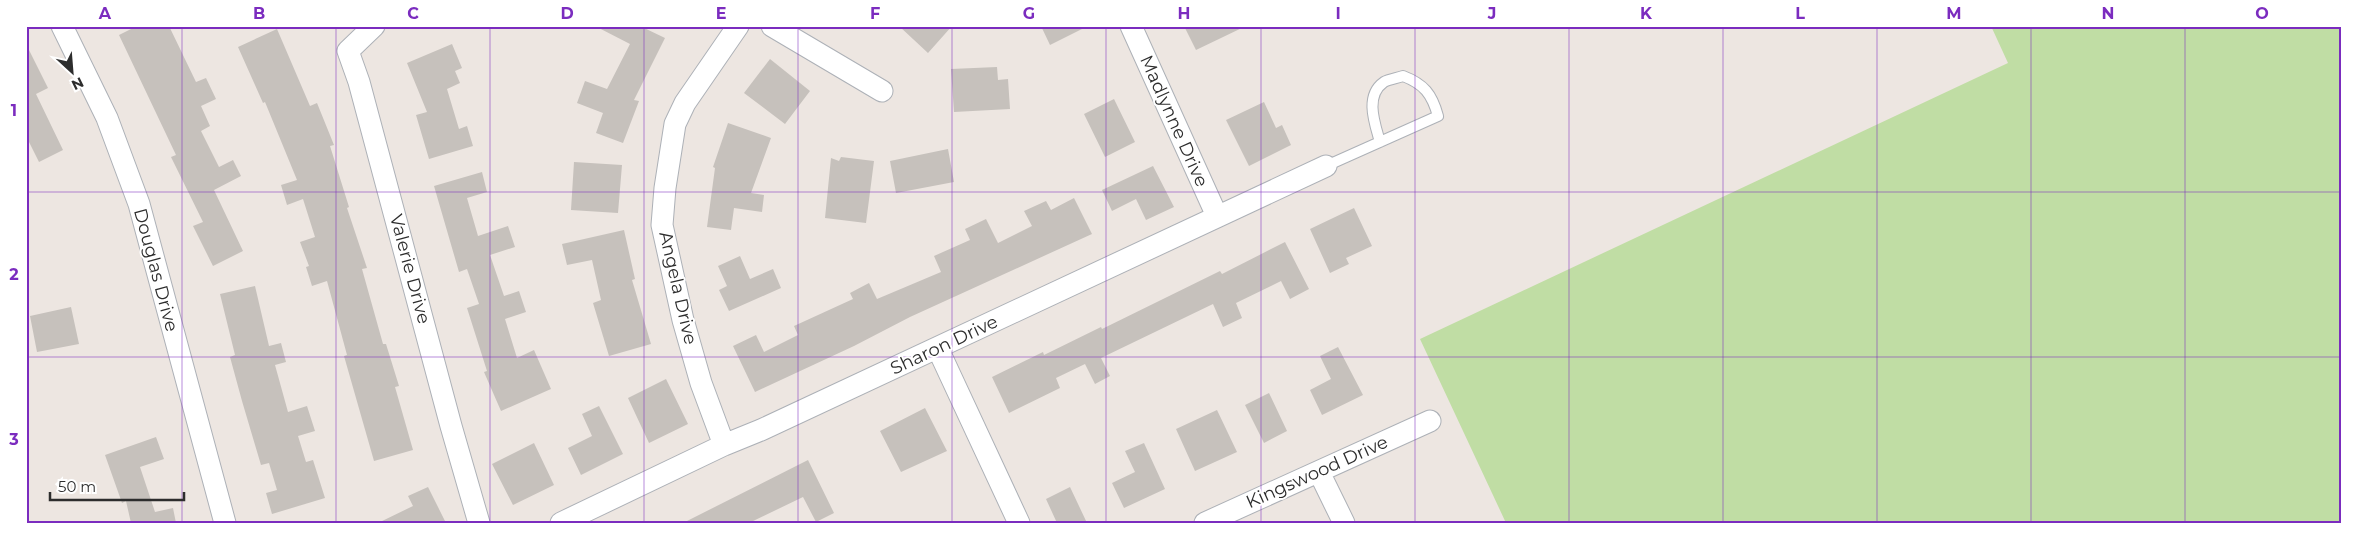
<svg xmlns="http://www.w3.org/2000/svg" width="2367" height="549" viewBox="0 0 2367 549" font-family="Montserrat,sans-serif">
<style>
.green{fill:#c0dda4}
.building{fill:#c6c1bc}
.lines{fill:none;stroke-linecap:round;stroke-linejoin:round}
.lane-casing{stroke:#adb1b7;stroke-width:12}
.street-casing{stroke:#adb1b7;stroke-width:23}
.lane{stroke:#fff;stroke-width:10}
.street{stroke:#fff;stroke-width:21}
.grid{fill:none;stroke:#7b2cbf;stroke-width:1;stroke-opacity:0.55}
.labels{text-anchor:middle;stroke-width:4;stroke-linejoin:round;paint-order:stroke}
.street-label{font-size:18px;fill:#2d2d2d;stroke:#fff}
.neatline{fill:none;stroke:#7b2cbf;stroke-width:2}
.grid-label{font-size:16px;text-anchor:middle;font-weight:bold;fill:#7b2cbf}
</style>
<rect width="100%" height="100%" fill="#ede6e1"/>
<path class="green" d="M1991 26H2341V523H1506L1420 339 2008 63Z"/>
<path class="building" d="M137 26H169L196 82 206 78 216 99 201 106 210 126 201 131 219 167 233 160 241 176 214 190 243 251 213 266 193 226 203 222 171 157 176 155 119 35Z
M595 26H640L665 38 634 100 639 101 623 143 596 133 603 113 577 103 585 81 607 89 630 44Z
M899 26H952L928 53Z
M1041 26H1088L1050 45Z
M1184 26H1246L1196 50Z
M277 29 310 106 317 103 334 145 330 146 349 207 347 208 367 268 362 269 383 344H386L399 386 395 387 413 450 374 461 344 356 347 355 327 281 312 286 306 267 309 266 300 242 315 237 303 199 287 205 281 185 297 180 265 102 263 103 238 47Z
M26 44 48 88 36 94 63 150 39 162 26 136Z
M452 44 462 68 455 71 460 83 447 89 459 129 467 126 473 146 429 159 416 115 427 112 407 63Z
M770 59 810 91 785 124 744 93Z
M997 67 998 80 1008 79 1010 109 954 112 951 69Z
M1114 99 1135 142 1105 157 1084 114Z
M1264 102 1276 128 1282 125 1291 145 1249 166 1226 120Z
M728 123 771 138 751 193 764 195 762 212 734 208 731 230 707 227 715 168 713 167Z
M948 149 954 182 896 193 890 161Z
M841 157 874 161 866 223 825 218 831 158 839 161Z
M574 162 622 165 618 213 571 210Z
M1153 166 1174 207 1146 220 1136 199 1112 211 1102 190Z
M482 172 487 192 467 198 478 236 508 226 515 247 490 255 504 296 519 291 526 312 505 319 517 358 534 350 551 389 501 411 484 372 487 371 467 308 479 304 467 269 459 272 434 186Z
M1074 198 1092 234 910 317 854 346 755 392 733 346 756 335 764 352 798 335 794 326 853 299 850 293 869 283 877 299 941 272 934 256 970 240 965 229 986 219 998 243 1032 226 1024 211 1046 201 1051 210Z
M1354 208 1372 246 1346 258 1349 264 1330 273 1310 229Z
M624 230 635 279 632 280 651 344 609 356 593 303 601 300 592 260 567 265 562 244Z
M1285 242 1309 289 1290 299 1281 281 1236 303 1242 318 1223 327 1213 304 1101 358 1110 376 1095 384 1085 364 1056 378 1060 388 1009 413 992 377 1043 352 1044 355 1101 327 1102 329 1220 271 1222 274Z
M740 256 750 279 773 269 781 288 729 311 719 290 727 286 718 266Z
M255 286 269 346 281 343 286 362 275 365 288 412 307 406 315 431 298 436 306 462 313 460 325 498 272 514 266 493 277 490 269 463 261 465 242 401 230 357 235 355 220 294Z
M71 307 79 344 37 352 30 316Z
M1338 347 1363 395 1322 415 1310 390 1331 379 1320 356Z
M666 379 688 424 649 443 628 398Z
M1269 393 1287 431 1264 443 1245 405Z
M599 406 623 454 581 475 568 448 592 436 582 414Z
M925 408 947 451 901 472 880 431Z
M1217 410 1237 452 1195 471 1176 429Z
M156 437 164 459 140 467 155 512 173 508 176 523H131L126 501 122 503 105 455Z
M534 443 554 485 513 505 492 464Z
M1144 443 1165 489 1124 508 1112 483 1135 472 1125 451Z
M808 460 834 513 816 522 803 497 749 523H683Z
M428 487 446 523H378L413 506 408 496Z
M1070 487 1087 523H1057L1046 499Z"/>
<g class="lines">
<g class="lane-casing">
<path id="lane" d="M1326 166 1438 116C1432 94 1424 84 1403 76 1398 78 1389 79 1384 82 1364 96 1375 124 1380 142"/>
</g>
<g class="street-casing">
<path id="street" d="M62 26 107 118 139 204 225 523
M374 26 348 51 359 82 451 426 479 523
M772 26 882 91
M1131 26 1217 216
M938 349 1019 523
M724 445 701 383 683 320 662 225 665 188 675 124 685 103 738 26
M1319 472 1344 523
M561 523 724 445 761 430 1326 166
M1205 523 1430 421"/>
</g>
<use href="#lane" class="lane"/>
<use href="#street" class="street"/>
</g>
<path class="grid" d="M182 26V523M336 26V523M490 26V523M644 26V523M798 26V523M952 26V523M1106 26V523M1261 26V523M1415 26V523M1569 26V523M1723 26V523M1877 26V523M2031 26V523M2185 26V523M26 192H2341M26 357H2341"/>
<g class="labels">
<g class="street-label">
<text transform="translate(1174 121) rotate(66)" y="6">Madlynne Drive</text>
<text transform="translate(410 269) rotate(75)" y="6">Valerie Drive</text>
<text transform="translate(156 270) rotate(75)" y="6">Douglas Drive</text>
<text transform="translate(678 288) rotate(77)" y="6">Angela Drive</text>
<text transform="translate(944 345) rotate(-25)" y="6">Sharon Drive</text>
<text transform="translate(1317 472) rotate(-24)" y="6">Kingswood Drive</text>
</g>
</g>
<rect width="2367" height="549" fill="none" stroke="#ffffff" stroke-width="55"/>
<g transform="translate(72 72) rotate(154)" stroke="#ffffff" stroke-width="4" paint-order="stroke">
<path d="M0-4L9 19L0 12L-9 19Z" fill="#2d2d2d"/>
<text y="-8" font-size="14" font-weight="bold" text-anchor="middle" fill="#2d2d2d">N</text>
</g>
<path d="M50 492v8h134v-8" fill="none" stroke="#2d2d2d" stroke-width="2.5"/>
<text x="58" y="492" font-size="15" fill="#2d2d2d" stroke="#ffffff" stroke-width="4" paint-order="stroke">50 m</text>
<rect x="28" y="28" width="2312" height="494" class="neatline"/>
<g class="grid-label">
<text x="105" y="19">A</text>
<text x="259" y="19">B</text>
<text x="413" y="19">C</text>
<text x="567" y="19">D</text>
<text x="721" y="19">E</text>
<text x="875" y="19">F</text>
<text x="1029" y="19">G</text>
<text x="1184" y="19">H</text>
<text x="1338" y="19">I</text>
<text x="1492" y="19">J</text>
<text x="1646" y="19">K</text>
<text x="1800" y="19">L</text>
<text x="1954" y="19">M</text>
<text x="2108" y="19">N</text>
<text x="2262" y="19">O</text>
<text x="14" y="116">1</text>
<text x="14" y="280">2</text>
<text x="14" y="445">3</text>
</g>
</svg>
